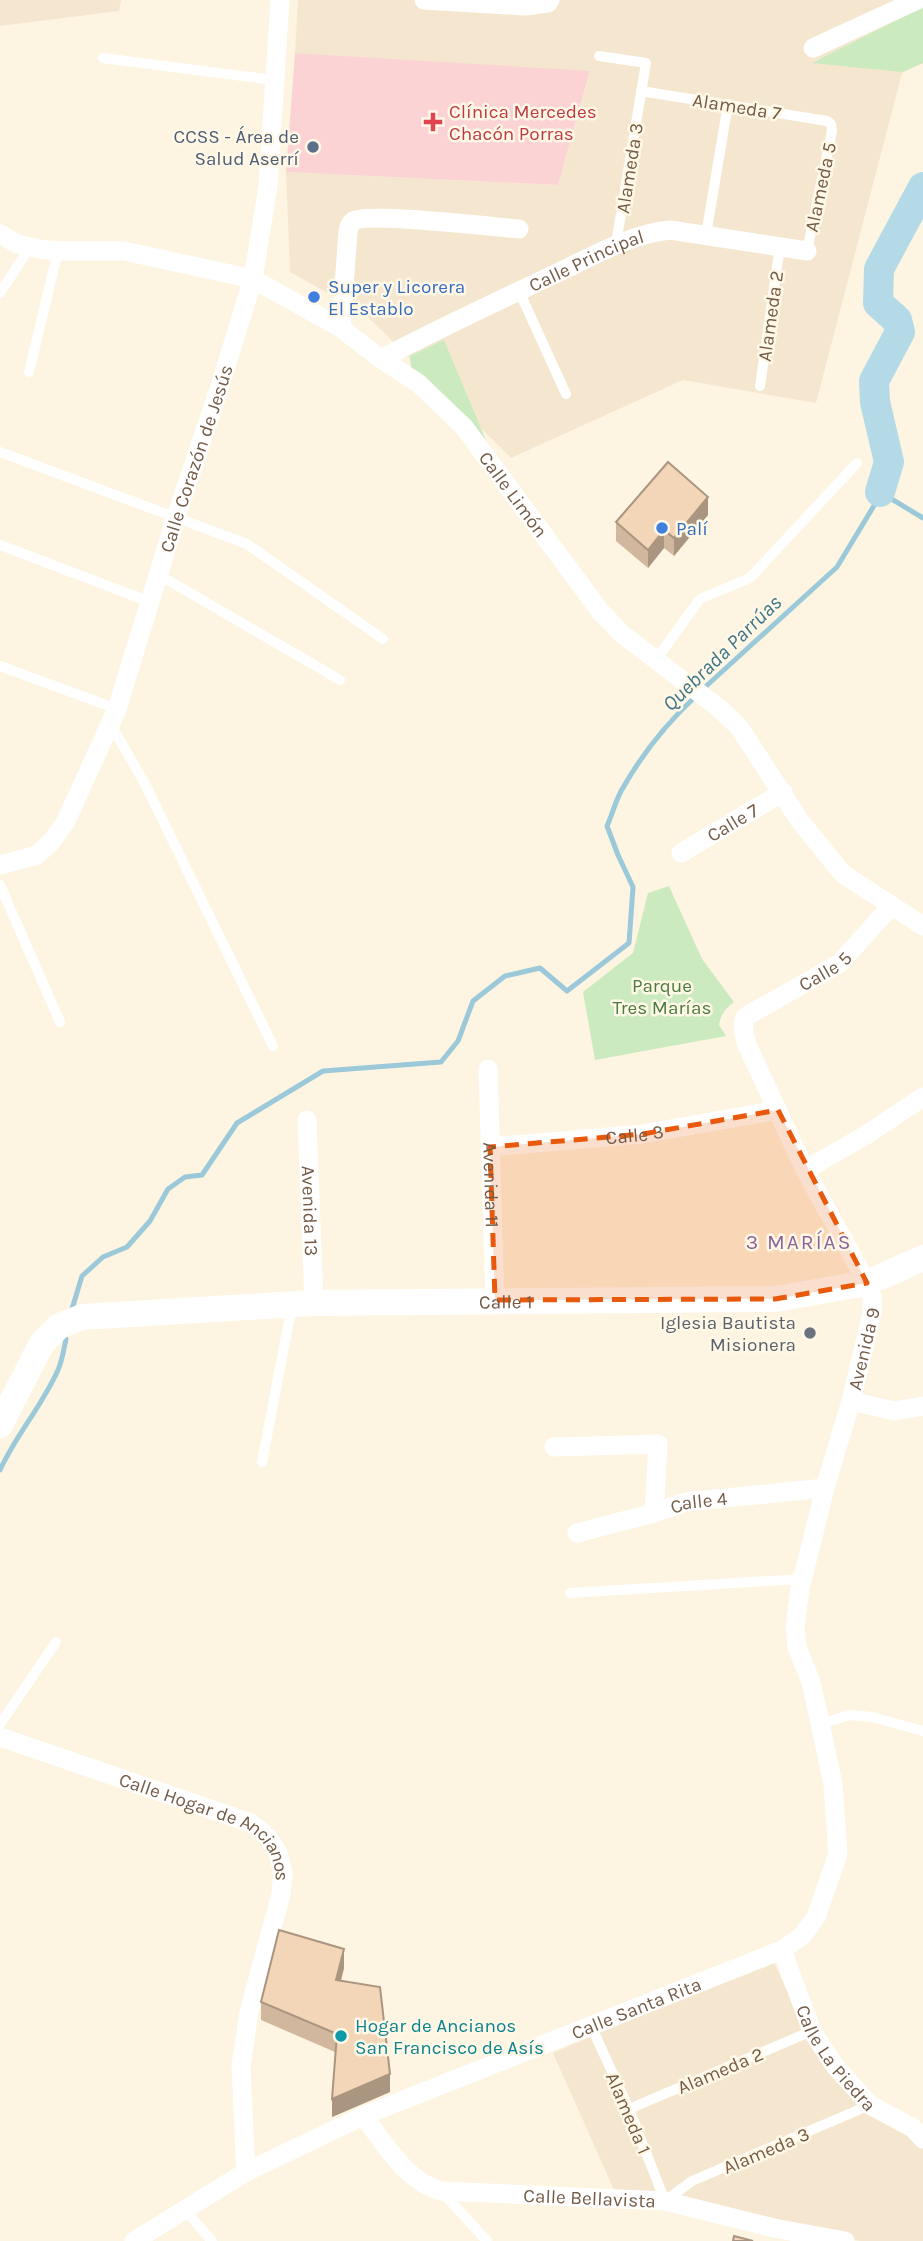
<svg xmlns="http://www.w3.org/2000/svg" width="923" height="2241" viewBox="0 0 923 2241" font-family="Karla,sans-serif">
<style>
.residential{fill:#f5e7cf}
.medical{fill:#fbd3d4}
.green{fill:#cceabf}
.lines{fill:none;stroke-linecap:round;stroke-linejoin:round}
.stream{stroke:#9bc9d9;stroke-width:5}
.river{stroke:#b5dae7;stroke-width:30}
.lane{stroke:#fff;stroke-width:10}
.street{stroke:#fff;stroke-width:19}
.secondary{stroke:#fff;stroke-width:26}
.wall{fill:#d1b79d}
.shaded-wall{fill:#aa9580}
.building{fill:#f3d5b7;stroke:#aa9580;stroke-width:2}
.marked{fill:#e8590c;fill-opacity:0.2;stroke:#e8590c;stroke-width:5;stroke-dasharray:14 9;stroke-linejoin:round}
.health-dot{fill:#e0444e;stroke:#fff8e7;stroke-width:2.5}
.service-dot{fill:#5c6f8a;stroke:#fff8e7;stroke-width:2.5}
.shop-dot{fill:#3f7fe0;stroke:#fff8e7;stroke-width:2.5}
.worship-dot{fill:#6b7280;stroke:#fff8e7;stroke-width:2.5}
.culture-dot{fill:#0f9aa8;stroke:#fff8e7;stroke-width:2.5}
.labels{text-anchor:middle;stroke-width:5;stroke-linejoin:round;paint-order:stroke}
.street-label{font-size:19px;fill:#745c47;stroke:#fff8e7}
.health-label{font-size:19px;fill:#be3a42;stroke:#fff8e7;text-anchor:start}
.service-label{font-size:19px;fill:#4e5e75;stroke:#fff8e7;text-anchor:end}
.shop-label{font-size:19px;fill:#366cbe;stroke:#fff8e7;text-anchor:start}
.park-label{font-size:19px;fill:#4b7b3f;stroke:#fff8e7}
.worship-label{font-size:19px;fill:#5b616d;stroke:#fff8e7;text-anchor:end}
.culture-label{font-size:19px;fill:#0d838f;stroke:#fff8e7;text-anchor:start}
.water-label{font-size:21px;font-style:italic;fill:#407589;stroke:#fff8e7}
.neighbourhood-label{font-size:21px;letter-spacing:2px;fill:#8b6298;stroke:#fff8e7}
</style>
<rect width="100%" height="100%" fill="#fdf5e1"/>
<path class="residential" d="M0 0H121L119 11 0 26Z
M298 0H923V63L902 73 816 403 683 380 511 458 365 314 290 272 286 172 558 185 590 72 295 53Z
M772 1958 811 2044 841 2087 867 2108 915 2138 923 2147V2241H860L615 2192 553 2053Z"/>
<path class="medical" d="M295 53 590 71 558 185 286 172Z"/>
<path class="green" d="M923 7V63L902 72 812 63Z
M444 340 490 450 411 367 410 356Z
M669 886 702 959 734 1002C725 1009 721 1014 719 1025L726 1036 595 1060 583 992 633 953 648 893Z"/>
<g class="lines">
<path class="stream" d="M703 689 837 567 875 504 880 492 923 518
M72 1309 82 1276 103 1257 127 1247 150 1221 168 1189 185 1177 202 1175 237 1123 323 1071 441 1062 458 1041 473 1001 505 976 540 968 567 991 629 943 633 887 618 855 607 826C613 813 616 798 624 786 643 753 668 722 696 696
M0 1470C16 1435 42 1406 58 1370 62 1361 64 1349 66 1339"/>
<path class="river" d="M880 492 889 462 875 402 874 381 900 332 897 320 878 303 879 269 923 187"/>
<path class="lane" d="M599 56 646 63 616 244
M103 58 274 80
M641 91 827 121 831 124 832 131 807 251
M706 235 728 104
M519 291 566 394
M0 293 30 247
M29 372 58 251
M760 386 780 246
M0 452 247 544 383 639
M0 545 150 602
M159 575 340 680
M655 661 700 599 750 578 857 463
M0 666 117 709
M111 725 144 782 273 1046
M0 885 60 1022
M262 1462 292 1305
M570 1593 803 1579
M0 1724 56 1642
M821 1724 849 1715 872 1717 923 1731
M591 2026 629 2109 665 2201 692 2181 870 2105
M629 2109 812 2031
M442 2192 487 2241
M185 2210 212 2241"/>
<g class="street">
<path d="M424 0 525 6 548 3 550 0"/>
<path d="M813 48 917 0"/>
<path id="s1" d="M0 234 17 244 39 249 58 251H124L253 279 341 328 381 359 418 383 464 427 600 611 622 634 719 708 739 727 800 821 843 874 923 926"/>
<path d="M341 328 348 231C349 227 349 224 353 221 368 212 494 227 519 229"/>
<path id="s2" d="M381 359C438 329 496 302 555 274 592 257 629 234 670 230L807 251"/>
<path id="s3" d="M681 853 783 792"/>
<path id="s4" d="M0 865 37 855 52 841 65 823 117 709 176 517 219 389 253 279 268 186 280 0"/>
<path id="s5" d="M488 1069 495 1300"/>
<path id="s6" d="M307 1120 314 1303"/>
<path id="s7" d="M490 1147 643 1134 778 1110"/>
<path d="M805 1170 866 1135 923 1097"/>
<path d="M851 1401 894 1411 923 1406"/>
<path d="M554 1447 658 1444 654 1513"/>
<path id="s8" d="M577 1533 654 1513 686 1502 825 1488"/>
<path id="s9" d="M0 1737 251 1823 267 1836 278 1853 283 1873 281 1894 249 2012 241 2066 246 2172"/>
<path id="s10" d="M782 1950 812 2031 835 2066 870 2105 913 2128 923 2139"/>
<path id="s11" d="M363 2116C385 2143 406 2182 441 2191L665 2201 774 2228 845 2241"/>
<path id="s12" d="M134 2241 246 2172 363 2116 782 1950 802 1936 816 1917 838 1854 833 1784 811 1682 797 1647 795 1627 800 1589 825 1488 851 1401 872 1313V1297L867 1283 805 1170 747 1045C744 1035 742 1028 745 1017L840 963 891 906"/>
</g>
<path class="secondary" id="s13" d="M0 1425 42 1343 59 1326 82 1317 314 1303 775 1299 867 1283 923 1258"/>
</g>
<path class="wall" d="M708 515 674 556 664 548 648 568 616 541V522Z
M344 1968 341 1981 390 2092 332 2117 335 2052 261 2020V2002Z"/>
<path class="shaded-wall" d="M708 497V515L674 556V538Z
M664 530V548L648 568V550Z
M344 1949V1968L336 1998V1980Z
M390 2074V2092L332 2117V2099Z"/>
<path class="building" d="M668 462 708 497 674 538 664 530 648 550 616 522Z
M279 1930 344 1949 336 1980 380 1987 390 2074 332 2099 337 2034 261 2002Z
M734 2236 753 2241H733Z"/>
<path class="marked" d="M778 1110 867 1283 775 1299 495 1300 490 1147 643 1134Z"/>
<path class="health-dot" d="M429.5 111.5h7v7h7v7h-7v7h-7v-7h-7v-7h7z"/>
<circle class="service-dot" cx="313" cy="147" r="7"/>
<g class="shop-dot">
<circle cx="314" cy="297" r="7"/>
<circle cx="662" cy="528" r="7"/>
</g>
<circle class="worship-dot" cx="810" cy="1333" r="7"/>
<circle class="culture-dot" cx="341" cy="2036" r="7"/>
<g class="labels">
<g class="street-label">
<text transform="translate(737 106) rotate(9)" y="7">Alameda 7</text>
<text transform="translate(629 168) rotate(-81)" y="7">Alameda 3</text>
<text transform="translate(820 187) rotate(-78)" y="7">Alameda 5</text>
<text dy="7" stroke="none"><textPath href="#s2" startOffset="228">Calle Principal</textPath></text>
<text transform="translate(770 316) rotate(-82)" y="7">Alameda 2</text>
<text dy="7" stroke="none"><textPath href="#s4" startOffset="469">Calle Corazón de Jesús</textPath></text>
<text dy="7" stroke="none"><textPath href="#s1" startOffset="602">Calle Limón</textPath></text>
<text dy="7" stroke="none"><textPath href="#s3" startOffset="60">Calle 7</textPath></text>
<text dy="7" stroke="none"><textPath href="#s12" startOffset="1801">Calle 5</textPath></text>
<text dy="7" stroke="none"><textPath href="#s7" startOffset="145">Calle 3</textPath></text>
<text dy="7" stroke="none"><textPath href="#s5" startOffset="116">Avenida 11</textPath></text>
<text dy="7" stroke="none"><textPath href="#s6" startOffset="91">Avenida 13</textPath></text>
<text dy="7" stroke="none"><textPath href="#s13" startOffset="565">Calle 1</textPath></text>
<text dy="7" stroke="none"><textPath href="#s12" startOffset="1346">Avenida 9</textPath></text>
<text dy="7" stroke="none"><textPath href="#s8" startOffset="126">Calle 4</textPath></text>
<text dy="7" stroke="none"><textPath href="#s9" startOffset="231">Calle Hogar de Ancianos</textPath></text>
<text dy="7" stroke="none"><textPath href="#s12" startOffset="555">Calle Santa Rita</textPath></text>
<text dy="7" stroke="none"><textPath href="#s10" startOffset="122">Calle La Piedra</textPath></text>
<text transform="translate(720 2070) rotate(-23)" y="7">Alameda 2</text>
<text transform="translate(629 2113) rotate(67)" y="7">Alameda 1</text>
<text transform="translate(766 2150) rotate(-23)" y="7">Alameda 3</text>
<text dy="7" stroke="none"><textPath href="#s11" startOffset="259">Calle Bellavista</textPath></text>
</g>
<g class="health-label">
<text x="449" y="118">Clínica Mercedes<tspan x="449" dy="22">Chacón Porras</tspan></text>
</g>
<g class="service-label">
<text x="299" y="143">CCSS - Área de<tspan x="299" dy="22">Salud Aserrí</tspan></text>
</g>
<g class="shop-label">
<text x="328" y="293">Super y Licorera<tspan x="328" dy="22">El Establo</tspan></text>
<text x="676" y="535">Palí</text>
</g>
<g class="park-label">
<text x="662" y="992">Parque<tspan x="662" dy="22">Tres Marías</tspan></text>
</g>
<g class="worship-label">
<text x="796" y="1329">Iglesia Bautista<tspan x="796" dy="22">Misionera</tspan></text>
</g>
<g class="culture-label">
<text x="355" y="2032">Hogar de Ancianos<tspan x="355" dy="22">San Francisco de Asís</tspan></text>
</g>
<g class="water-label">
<text transform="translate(722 653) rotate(-44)" y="7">Quebrada Parrúas</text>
</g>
<g class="neighbourhood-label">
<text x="799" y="1249">3 MARÍAS</text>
</g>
</g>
</svg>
